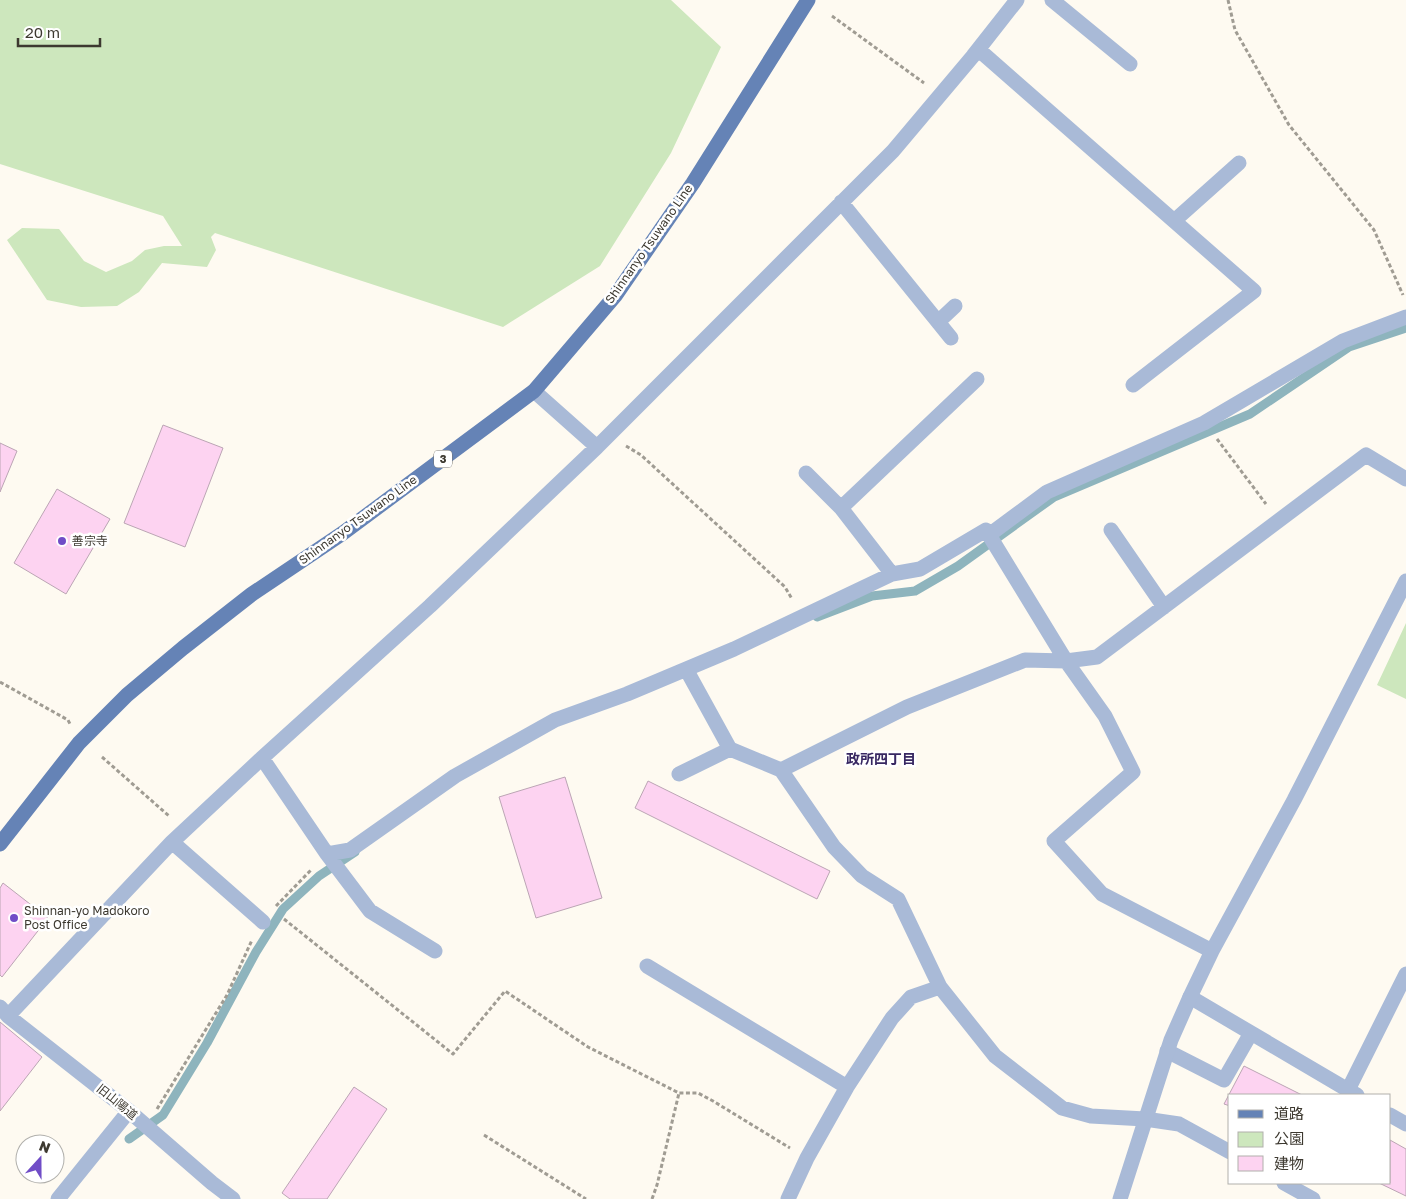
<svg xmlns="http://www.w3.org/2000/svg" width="1406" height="1199" viewBox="0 0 1406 1199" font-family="'Golos Text','Noto Sans JP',sans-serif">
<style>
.green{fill:#cde7bd}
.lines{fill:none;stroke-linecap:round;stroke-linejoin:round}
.stream{stroke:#8eb4bd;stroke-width:9}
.building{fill:#fdd3f1;stroke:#bba5b4}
.path{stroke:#a09c93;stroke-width:3;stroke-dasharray:4 2.5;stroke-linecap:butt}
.lane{stroke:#a9bad7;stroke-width:15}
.street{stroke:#a9bad7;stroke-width:15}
.primary{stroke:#6583b6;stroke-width:15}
.poi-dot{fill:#704dc7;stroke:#fff;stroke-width:2}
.labels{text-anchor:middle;stroke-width:5;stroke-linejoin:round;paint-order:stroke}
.shield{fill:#fff;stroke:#77746e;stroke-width:1}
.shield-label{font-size:11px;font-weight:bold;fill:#3d3930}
.street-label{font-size:12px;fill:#3d3930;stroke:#fff}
.poi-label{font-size:12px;fill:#3d3930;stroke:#fff;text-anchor:start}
.neighbourhood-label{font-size:14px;font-weight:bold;fill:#372762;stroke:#fff}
</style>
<rect width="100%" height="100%" fill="#fefaf1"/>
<path class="green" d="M0 0H671L721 47 671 153 600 266 503 327 215 233 211 237 216 250 207 267 162 263 139 292 117 306 81 307 47 300 7 240 22 228 59 229 84 261 106 272 132 261 145 250 164 246H182L163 216 0 164Z
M1406 623V699L1377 685Z"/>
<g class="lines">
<path class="stream" d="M817 617 872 596 915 591 958 566 1054 497 1250 414 1349 347 1406 328
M129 1139 163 1115 207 1043 256 952 283 909 319 876 355 852"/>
</g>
<path class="building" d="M163 425 223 448 185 547 124 523Z
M0 443 17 451 0 492Z
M57 489 110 519 66 594 14 563Z
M565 777 602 898 536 918 499 797Z
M648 781 830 871 817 899 635 808Z
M3 883 48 918 2 977 0 975V888Z
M0 1022 42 1057 0 1111Z
M1244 1066 1302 1095H1230V1106L1224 1104Z
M354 1087 387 1109 327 1199H290L282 1193Z
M1390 1140 1406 1149V1196L1379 1183H1390Z"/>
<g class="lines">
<path class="path" d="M1228 0 1235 30 1289 125 1374 230 1403 295
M832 16 924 83
M1217 439 1266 504
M626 446 641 455 785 587 792 599
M0 682 68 720 70 724
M102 757 169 816
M276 906 311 870
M284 919 453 1054 505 991 588 1047 679 1093H698L713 1101 790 1148
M157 1109 227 995 252 940
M484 1135 586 1199
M652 1199 657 1185 679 1093"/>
<path class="lane" d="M1190 997 1348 1090
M1167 1051 1224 1080 1251 1033
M1357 1095 1348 1090 1406 974
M1390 1115 1406 1124
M1145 1119 1179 1124 1230 1152
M1284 1183 1313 1199"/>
<path class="street" d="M1052 0 1130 64
M979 50 1254 291 1133 385
M841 202 951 338
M1174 221 1239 163
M938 322 955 306
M977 379 841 508 892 574 920 569 986 530 1066 661 1097 657 1366 455 1406 479
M534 391 597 447
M806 473 841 508
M1111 530 1164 607
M989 535 1047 492 1204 423 1343 341 1406 317
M686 669 730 749 781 770
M262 758 327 854 370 911 435 951
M679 774 730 749
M172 842 263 922
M327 854 350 850 455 776 555 720 627 694 734 649 892 574
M647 966 847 1087
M0 1007 8 1016 129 1111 212 1183 233 1199
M8 1016 172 842 262 758 430 606 597 447 893 151 973 56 1017 0
M1145 1119 1091 1116 1062 1108 995 1056 940 987 898 899 862 876 834 847 781 770 907 707 1025 660 1066 661 1105 716 1133 772 1054 841 1102 894 1212 951
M58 1199 129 1111
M788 1199 807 1158 847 1087 892 1018 911 997 940 987
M1120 1199 1171 1040 1190 997 1212 951 1294 800 1406 581"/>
<path class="primary" d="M0 844 79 743 127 695 183 648 252 594 343 533 534 391 615 296 693 183 808 0"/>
</g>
<g class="poi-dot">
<circle cx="62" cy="541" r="5"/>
<circle cx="14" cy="918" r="5"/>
</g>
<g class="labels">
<rect class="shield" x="434" y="450.5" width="18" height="17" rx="4"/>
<g class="shield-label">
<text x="443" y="463">3</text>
</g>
<g class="street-label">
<text transform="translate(649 244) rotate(-55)" y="4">Shinnanyo Tsuwano Line</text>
<text transform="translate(358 520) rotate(-36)" y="4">Shinnanyo Tsuwano Line</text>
<text transform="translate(117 1102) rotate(39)" y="4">旧山陽道</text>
</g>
<g class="poi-label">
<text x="72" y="545">善宗寺</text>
<text x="24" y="915">Shinnan-yo Madokoro<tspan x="24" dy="14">Post Office</tspan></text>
</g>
<g class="neighbourhood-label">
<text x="881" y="764">政所四丁目</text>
</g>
</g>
<rect x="1228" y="1094" width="162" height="90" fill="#ffffff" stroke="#b1b0ac"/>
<rect x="1238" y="1110" width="25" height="8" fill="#6583b6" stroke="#b1b0ac"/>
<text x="1274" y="1119" font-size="15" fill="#3d3930">道路</text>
<rect x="1238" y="1132" width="25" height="15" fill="#cde7bd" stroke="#b1b0ac"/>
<text x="1274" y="1144" font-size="15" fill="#3d3930">公園</text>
<rect x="1238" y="1156" width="25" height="15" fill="#fdd3f1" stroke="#b1b0ac"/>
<text x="1274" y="1169" font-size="15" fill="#3d3930">建物</text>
<g transform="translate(40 1159) rotate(21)"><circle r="24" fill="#ffffff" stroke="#b1b0ac"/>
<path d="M0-4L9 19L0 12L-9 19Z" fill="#704dc7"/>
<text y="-8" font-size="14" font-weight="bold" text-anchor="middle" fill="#3d3930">N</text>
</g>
<path d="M18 38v8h82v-8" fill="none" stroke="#3d3930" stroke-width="2.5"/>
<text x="25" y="38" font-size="15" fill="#3d3930" stroke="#ffffff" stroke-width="4" paint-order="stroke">20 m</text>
</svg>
